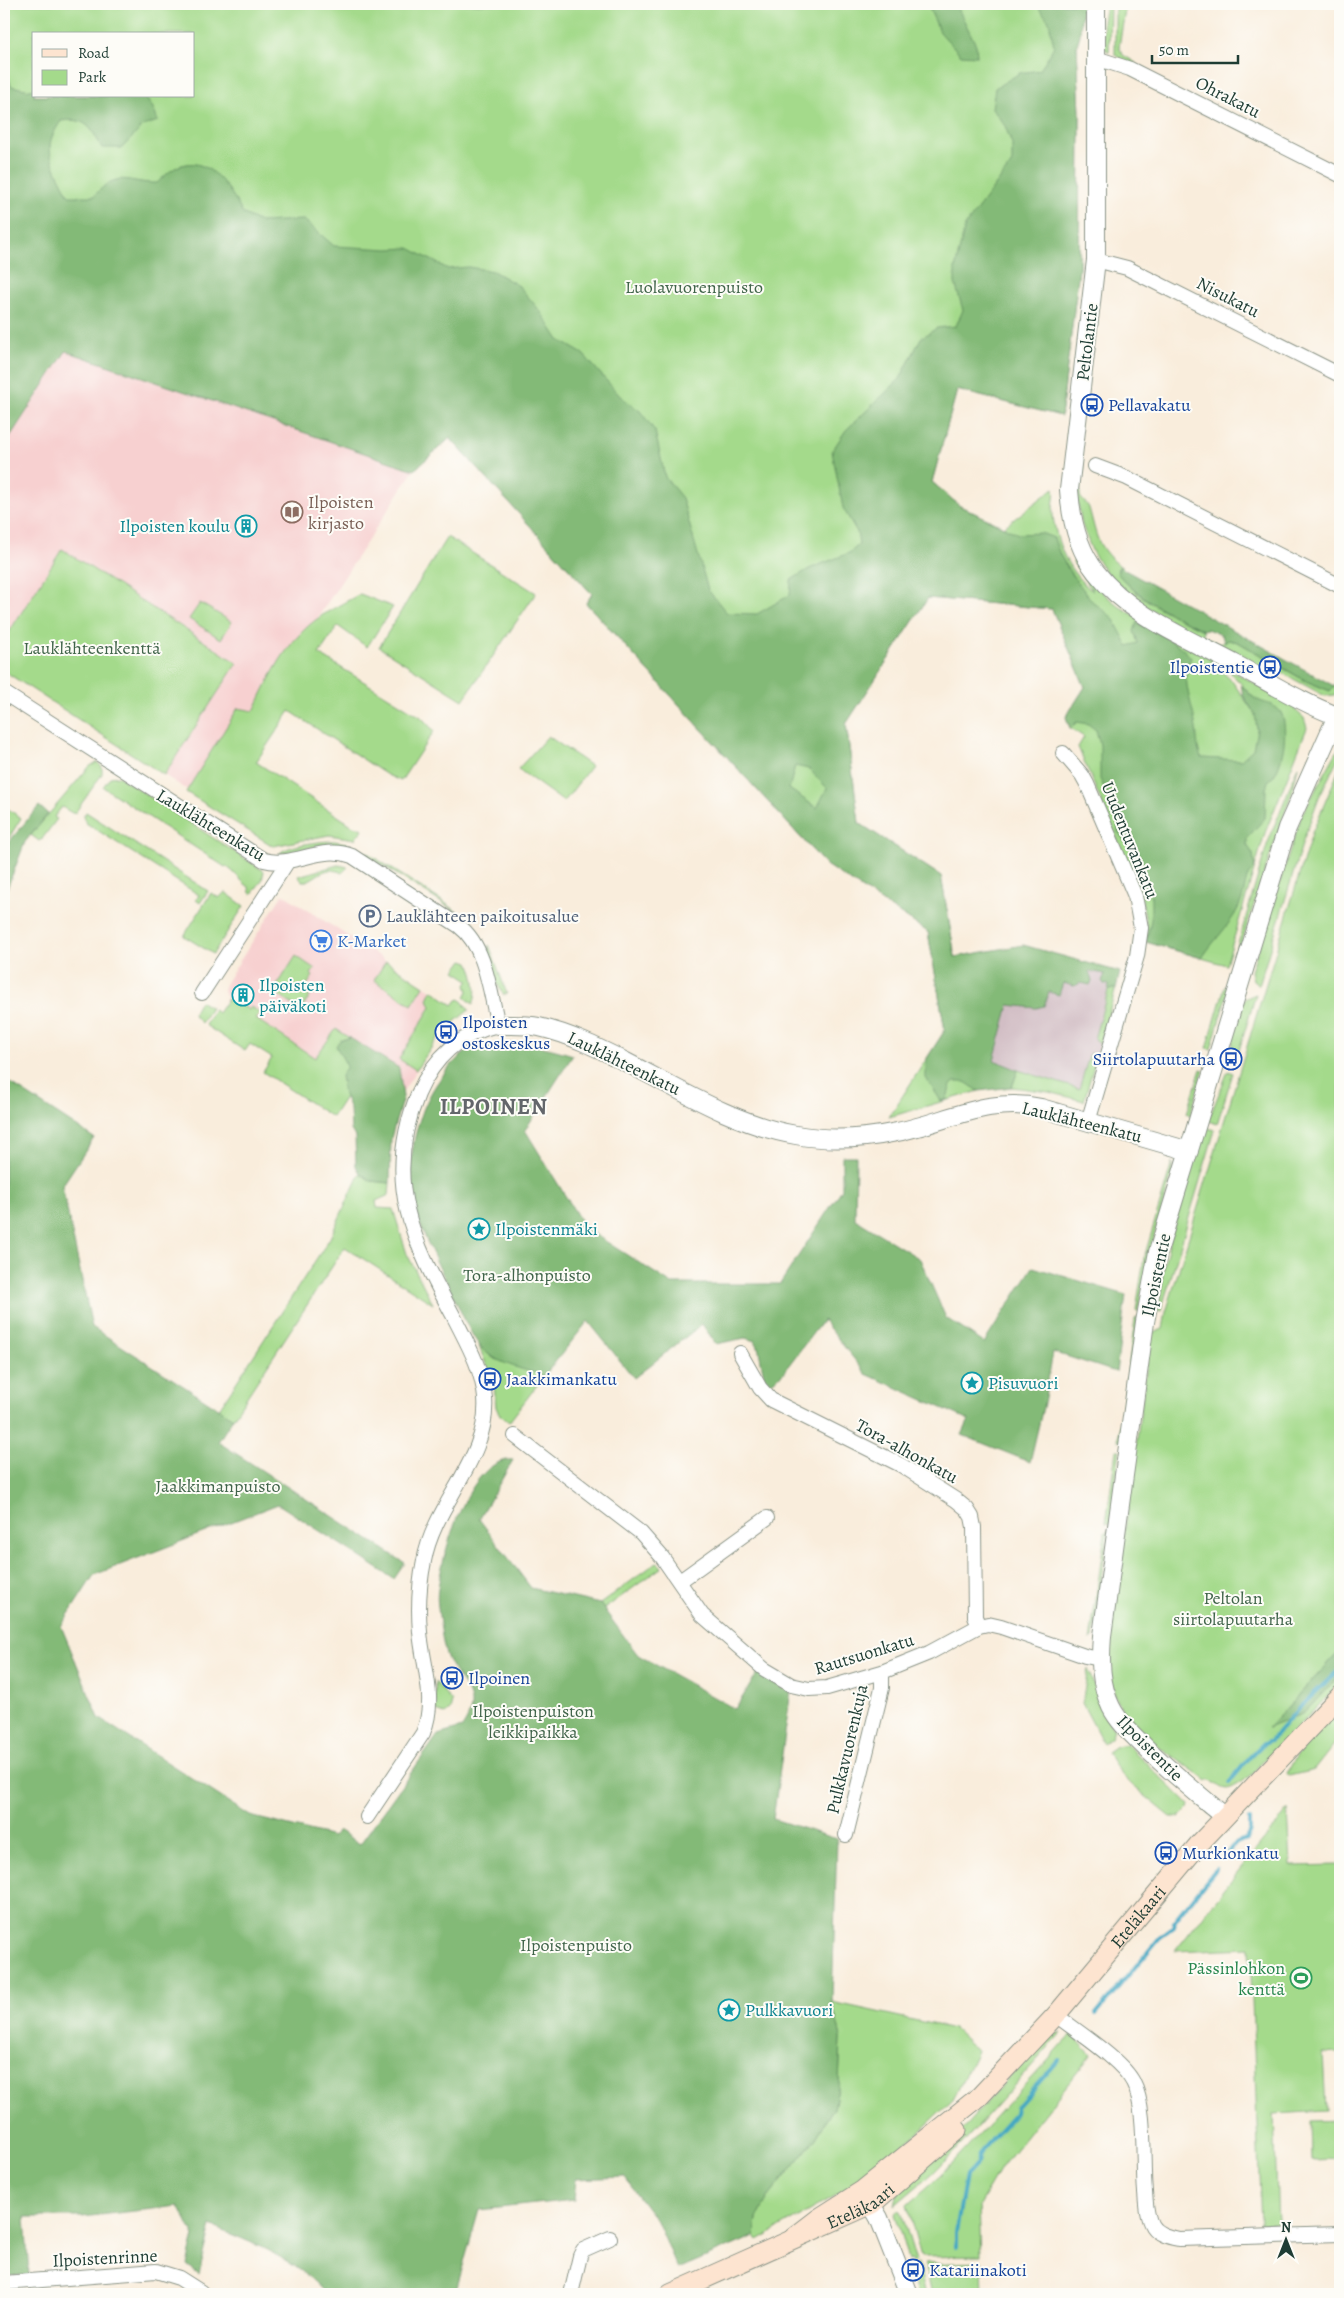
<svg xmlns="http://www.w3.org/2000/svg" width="1344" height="2298" viewBox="0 0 1344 2298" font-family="Alegreya,serif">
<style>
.built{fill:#f7d0d0}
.industrial{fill:#d2bec5}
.green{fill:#a4da8b;stroke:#628c60;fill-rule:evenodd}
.forest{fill:#83ba77;stroke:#517c56;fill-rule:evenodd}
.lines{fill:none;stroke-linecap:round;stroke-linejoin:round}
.stream{stroke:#43a7c3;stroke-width:4}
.minor-casing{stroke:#8c9588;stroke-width:16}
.tertiary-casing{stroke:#8c9588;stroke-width:20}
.secondary-casing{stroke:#8c9588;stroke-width:21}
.minor{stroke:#fff;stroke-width:14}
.tertiary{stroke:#fff;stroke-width:18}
.secondary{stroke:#fde4d0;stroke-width:19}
.labels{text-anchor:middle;stroke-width:4;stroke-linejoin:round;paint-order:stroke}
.street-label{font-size:18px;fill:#1f3d34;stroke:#fdfcf7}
.park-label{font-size:18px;fill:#40644a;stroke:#fdfcf7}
.transit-label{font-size:18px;fill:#164399;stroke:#fdfcf7;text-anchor:start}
.education-label{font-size:18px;fill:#785e54;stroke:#fdfcf7;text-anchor:start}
.culture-label{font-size:18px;fill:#0d838f;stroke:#fdfcf7;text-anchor:start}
.service-label{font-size:18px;fill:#4e5e75;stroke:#fdfcf7;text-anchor:start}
.shop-label{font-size:18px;fill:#366cbe;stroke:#fdfcf7;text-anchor:start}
.leisure-label{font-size:18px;fill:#27864d;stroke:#fdfcf7;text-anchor:end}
.district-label{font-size:22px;font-weight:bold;letter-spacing:1px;fill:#63666b;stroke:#fdfcf7}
</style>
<rect width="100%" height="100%" fill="#fdfcf7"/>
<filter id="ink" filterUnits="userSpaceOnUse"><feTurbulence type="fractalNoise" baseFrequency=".02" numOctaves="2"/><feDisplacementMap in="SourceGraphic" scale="10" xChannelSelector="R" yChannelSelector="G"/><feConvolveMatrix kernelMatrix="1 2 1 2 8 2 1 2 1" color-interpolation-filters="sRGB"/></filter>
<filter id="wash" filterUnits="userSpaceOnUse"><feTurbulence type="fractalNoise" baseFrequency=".0096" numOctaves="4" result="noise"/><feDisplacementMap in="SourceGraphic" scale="20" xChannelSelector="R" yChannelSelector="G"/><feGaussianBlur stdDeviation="1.12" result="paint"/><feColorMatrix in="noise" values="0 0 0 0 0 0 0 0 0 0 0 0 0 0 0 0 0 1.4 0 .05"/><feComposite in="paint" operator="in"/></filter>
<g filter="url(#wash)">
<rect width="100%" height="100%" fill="#f9eddc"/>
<path class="built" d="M65 351 414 470 200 798 164 775 236 663 4 640V446Z
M283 894 457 1007 384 1121 218 1013 227 998 223 991 225 984Z"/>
<path class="industrial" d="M1023 945 1120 972 1084 1101 1021 1084 979 1091Z"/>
<path class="green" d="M4 4H1075L1080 114 1079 269 1061 416 957 390 932 482 960 506 1004 527 1054 488C1056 495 1052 506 1053 515 1056 543 1069 575 1093 591L1073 562 1075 560 1104 594 1120 607 1296 707 1295 710 1304 718 1307 728 1265 833 1226 965 1146 942V922L1141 895 1078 747 1084 737 1070 728 1066 717 1085 687 1052 609 928 598 846 724 859 823 941 876 979 1091 889 1117 945 1030 928 932 826 865 586 603 592 594 450 438 414 470 66 351 4 444ZM34 34H194V96H34ZM1209 659 1229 671 1255 699V714L1232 681Z
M1106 4H1110L1109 52 1104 48 1103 21Z
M1115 4H1126L1119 47 1123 55 1136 63 1132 64 1115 55Z
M1079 464 1084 466 1080 486V496C1082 501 1088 504 1089 508 1097 536 1096 547 1120 566L1117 569C1130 597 1176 617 1203 630V635L1218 644 1229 640 1238 642 1269 660 1265 667 1240 659 1138 602 1106 572 1093 553 1082 525 1077 498Z
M447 537 536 593 463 700 379 647Z
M62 549 237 663 164 775 4 671V640Z
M360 594 393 607 367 647 338 626 319 654 421 717 434 731 401 781 387 775 290 711 256 762 353 826 363 829 355 839 329 835 273 846 186 792 238 708 254 711C267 683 280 654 302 632 318 615 340 605 360 594Z
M200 603 232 622 221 639 189 619Z
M1277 665 1306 681 1330 691 1340 676V692L1334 695 1325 696 1275 669Z
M548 736 591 766 564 802 518 769Z
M1339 748 1340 755 1319 797 1304 838 1259 985 1253 980 1251 971 1302 814Z
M97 762 102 767V774L75 813H72L62 807 54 817 57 819 42 839 39 841 31 835 89 767Z
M1298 766 1293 789 1261 882 1232 974 1229 975 1267 845Z
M1340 767V1651L1269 1727 1304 1713 1340 1675V1684L1245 1780C1228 1791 1225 1793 1210 1779L1207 1781C1181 1760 1136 1737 1120 1706 1112 1691 1110 1675 1108 1657L1151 1334 1163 1329 1166 1312 1312 833Z
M118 776 264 871 262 880 252 894 250 893 249 887C240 881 235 872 226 866L225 867 103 787 110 777Z
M4 806 21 818 7 841 4 839Z
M86 812 208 891 200 903 196 900 199 895 86 823 83 817Z
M334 841 347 843 348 845H322L279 854C286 845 322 841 334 841Z
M366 852 451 907 461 915 368 856Z
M338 865 348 867 342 873C326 865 320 875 307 881H302L298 876Z
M225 892 244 906 213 954 184 936 211 893 219 898Z
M489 945 507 994 504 995C495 982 485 962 489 945Z
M296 956 315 969 311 974 313 976 303 991 310 996 301 1010 273 992Z
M463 960 469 962C474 973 479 993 473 1004L465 997 468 991 466 985 469 980 455 971Z
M386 961 424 986 412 1005 374 980Z
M1225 986 1229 987 1211 1049 1207 1048Z
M1116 988 1100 1043 1094 1039 1108 991Z
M432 990 453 1005 457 1000 460 999 469 1010 442 1032 416 1070 399 1059 431 1007 428 999Z
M1256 994 1237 1057 1233 1055 1234 1051 1232 1050 1234 1029 1244 999Z
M229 997 249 1010 251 1007 260 1013 256 1019 315 1058 336 1029 373 1054 332 1117 263 1072 272 1058 250 1044 245 1051 205 1025 214 1010 218 1013Z
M200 1001 211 1008 201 1023 193 1014Z
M1090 1053 1097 1055 1084 1101 1049 1092 1012 1087 1018 1070 1079 1089Z
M1201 1069 1204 1070 1190 1116 1187 1113Z
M1228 1071 1233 1073 1217 1124 1208 1121Z
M1204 1127 1215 1130 1161 1311H1158L1155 1307C1166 1245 1186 1186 1204 1127Z
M1172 1163V1174L1148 1258 1138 1312 1136 1310 1144 1258Z
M360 1173 371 1181 390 1183 389 1195 376 1201 377 1208 393 1209 407 1254 433 1304 345 1247 233 1418 219 1409 330 1238Z
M1138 1317 1121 1441H1118L1135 1319Z
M479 1346 493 1358 544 1376 509 1422 499 1414 496 1407 493 1372H489Z
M1116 1450H1120L1111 1524 1106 1523Z
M1108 1530 1093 1638 1090 1641 1105 1532Z
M657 1562 662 1567 604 1609 600 1604Z
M1088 1669 1099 1700 1114 1729 1111 1738 1103 1743 1082 1703Z
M435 1681 452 1702 450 1710 445 1714 436 1711Z
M1340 1706V1737L1314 1770 1289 1776 1287 1773 1297 1755Z
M1127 1744 1189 1805 1188 1809 1180 1817H1171L1132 1785 1122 1775 1107 1752 1116 1746Z
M1288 1810 1291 1866 1340 1865V2052L1323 2053 1326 2111 1274 2114 1278 2224 1261 2225 1250 1948 1175 1951Z
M832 2002 954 2029 977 2051 953 2100 916 2135 842 2192 758 2240 755 2236 757 2218 767 2199 816 2138 834 2108 839 2083 841 2037Z
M1062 2032 960 2146 933 2173 895 2205 898 2193 959 2133 1047 2036Z
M1073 2035 1091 2055 1000 2169 979 2205 981 2256 921 2257 907 2205 942 2174 1069 2037Z
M1340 2120V2159L1312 2160 1311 2121Z
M898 2210 901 2211 916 2261 912 2262 911 2259 908 2260 895 2214Z
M982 2262 983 2294H932L925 2264Z
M918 2264 926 2294H918L915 2282 917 2281 916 2275 919 2274 916 2267 913 2266Z"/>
<path class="forest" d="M927 4H956L976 45 977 56 961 55 940 32Z
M1036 4H1082L1080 35 1077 45 1080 114 1079 269 1061 416 957 390 932 482 960 506 1018 534 1041 533 1054 538 1060 555 1070 572 1092 601 1113 618 1128 646 1138 643 1134 631 1137 623C1157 633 1177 640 1191 658 1180 679 1192 701 1195 723 1198 736 1196 745 1201 758L1241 760 1253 749 1257 730 1255 714 1243 695 1241 685C1246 689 1250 696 1256 699 1264 704 1273 703 1280 711 1290 725 1283 773 1268 781L1266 789 1265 818 1247 838V845L1253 854 1255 867C1244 877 1246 886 1242 899 1235 921 1214 939 1202 958L1146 942 1151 920V894L1143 885 1137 850 1125 842 1118 832 1117 815 1100 779V745L1096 730 1088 724 1077 722 1070 728 1066 717 1085 687 1052 609 928 598 846 724 859 823 941 876 955 957 1023 945 1120 972 1116 988 1108 991 1109 985 1104 984 1102 981 1105 974 1089 971 1092 981 1090 985 1081 983 1074 986 1063 983 1059 995 1049 992 1044 1006 1036 1008 1009 1005 994 1060 1018 1070 1012 1087 979 1091 965 1082H954L950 1087 947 1099 941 1101 926 1078V1060L945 1030 928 932 826 865 586 603 592 594 450 438 414 470 66 351 4 446V62L11 86 30 90 34 88V96H144L153 108 158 121 143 126 122 148H102C91 128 87 117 61 121 56 129 50 137 50 147 49 160 63 184 69 196H94C119 168 127 184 157 183 162 179 167 173 172 170 204 148 231 188 242 213L260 222 304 220 334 246 388 249 409 248 448 269 468 267 493 271 519 286 540 311 559 340 583 354 620 396 640 411 655 431 665 477 682 498 708 590 727 613 757 614 790 595 791 580 809 569 849 553 859 545 857 532 843 508 832 451 846 430 900 379 921 338 937 328 956 326 963 310 955 283V269L965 226 1012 163V144L1005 126 992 108 995 88 1020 73 1040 70 1054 46 1049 21ZM795 766 809 769 827 788 817 808 789 789Z
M1120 566 1125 570 1334 686 1330 691 1306 681 1238 642 1229 640 1224 642 1222 635 1207 629 1203 630C1173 615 1138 599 1117 573Z
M39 806 48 814 25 842 4 896V853L8 843Z
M350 1038 399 1068 403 1097 391 1138 390 1183 371 1181 360 1173 356 1166 355 1137 351 1130 350 1109 344 1095 341 1076 347 1066 336 1046 340 1040Z
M479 1042 485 1046C516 1039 543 1046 573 1055L525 1130 585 1228 672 1284H780L842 1189V1156H856L855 1219 920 1259 946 1318 984 1343 1033 1267 1126 1295 1116 1372 1053 1352 1044 1403 1030 1462 962 1435 969 1420 866 1374 823 1320 782 1374 766 1386 758 1346 755 1341 745 1338 716 1344 702 1324 634 1378 588 1321 544 1376C524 1369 494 1364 480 1346 469 1333 458 1304 450 1289 435 1258 412 1217 411 1182 409 1148 420 1105 441 1078 451 1063 465 1052 479 1042Z
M4 1079 94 1138 62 1186 92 1327 233 1418 218 1442 405 1563 394 1579 278 1504 94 1575 61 1626 99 1718 250 1816 333 1837 338 1830 360 1844 438 1735 462 1728C485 1694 459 1687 447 1657 443 1648 442 1634 440 1624 439 1613 436 1600 438 1589 442 1555 469 1456 513 1460L479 1519 531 1588 600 1604 638 1655 735 1709 759 1671 791 1690 773 1819 837 1839 832 2002 841 2037 839 2083 834 2108 816 2138 767 2199 757 2218 755 2236 678 2269 657 2221 624 2177 576 2179 574 2200 479 2210 455 2294H326C296 2259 253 2243 211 2226L199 2274 187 2265 194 2236 179 2206 82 2217H25L29 2275 4 2276Z
M1340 1651V1675L1304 1713 1268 1728Z"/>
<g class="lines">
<path class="stream" d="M1229 1783 1250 1757 1264 1743 1271 1740 1299 1708 1340 1669
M1226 1855 1235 1843 1246 1839 1250 1830V1820
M1096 2014 1161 1936 1173 1927 1174 1922 1216 1869
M956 2247V2232L966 2175 977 2163 979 2154 1016 2113 1017 2107 1059 2060"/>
</g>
</g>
<g filter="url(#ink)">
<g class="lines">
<g class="minor-casing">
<path id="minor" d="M1096 58 1130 69 1340 175
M1096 260 1127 268 1340 375
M1095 466 1127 478 1340 586
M4 693 264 860C294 868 321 844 352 856L459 926C486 946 490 993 498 1025 459 1034 434 1057 418 1094 382 1181 413 1241 454 1317 467 1343 482 1368 485 1398 490 1458 434 1503 424 1561 419 1585 418 1609 420 1632 423 1666 437 1699 423 1733L367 1817
M1063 753 1082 775 1087 784 1135 896 1141 928 1137 956 1088 1122
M202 993 288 861
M740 1353 760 1388 771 1400 901 1465 956 1500 967 1509 972 1517 974 1527 975 1617 979 1626
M515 1436 641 1533 662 1557 702 1615 764 1669 791 1685 809 1689 827 1688 882 1672 929 1653 979 1626 988 1624 1001 1627 1085 1656 1100 1659
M680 1581 767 1518
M846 1835 882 1688V1672
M1056 2015C1076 2031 1122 2060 1133 2082 1147 2108 1142 2162 1145 2192 1146 2203 1146 2216 1152 2226 1158 2235 1169 2237 1179 2239L1340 2234
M4 2283 156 2271 179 2278 201 2292 200 2294
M571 2294 580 2256 583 2250 610 2238"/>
</g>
<g class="tertiary-casing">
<path id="tertiary" d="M1096 4V260L1069 490C1071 519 1077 548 1096 572 1130 616 1187 638 1235 664 1269 682 1304 704 1340 717
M498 1025C511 1025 525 1024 539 1027 570 1034 598 1048 626 1062 680 1090 736 1125 796 1135 829 1141 864 1139 897 1132 947 1122 988 1096 1041 1108L1189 1151
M1224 1816C1198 1794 1171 1772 1146 1748 1134 1736 1119 1723 1111 1707 1100 1684 1100 1661 1102 1636L1145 1322 1158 1252 1287 828 1337 716
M864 2192 879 2218 909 2294"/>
</g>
<g class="secondary-casing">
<g id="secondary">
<path id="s1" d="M793 2238 819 2218 863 2190 980 2096 1056 2015 1199 1844 1340 1696"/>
<path id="s2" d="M670 2294 872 2204 957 2130"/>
</g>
</g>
<use href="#minor" class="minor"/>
<use href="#tertiary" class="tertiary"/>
<use href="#secondary" class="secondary"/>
</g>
</g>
<defs>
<g id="bus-ring" transform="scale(1.125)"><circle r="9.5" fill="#fdfcf7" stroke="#1a4fb4" stroke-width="1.5"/><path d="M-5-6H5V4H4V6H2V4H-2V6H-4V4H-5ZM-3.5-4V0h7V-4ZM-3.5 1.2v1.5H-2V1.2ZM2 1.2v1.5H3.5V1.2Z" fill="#1a4fb4"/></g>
<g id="library-ring" transform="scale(1.125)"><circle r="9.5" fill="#fdfcf7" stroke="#8d6e63" stroke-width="1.5"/><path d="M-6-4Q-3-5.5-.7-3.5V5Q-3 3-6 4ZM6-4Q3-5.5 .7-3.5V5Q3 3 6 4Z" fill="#8d6e63"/></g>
<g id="building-ring" transform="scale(1.125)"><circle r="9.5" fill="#fdfcf7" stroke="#0f9aa8" stroke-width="1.5"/><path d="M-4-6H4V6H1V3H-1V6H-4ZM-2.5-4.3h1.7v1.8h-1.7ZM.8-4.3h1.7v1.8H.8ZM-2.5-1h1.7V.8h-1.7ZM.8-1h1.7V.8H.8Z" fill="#0f9aa8"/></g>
<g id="parking-ring" transform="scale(1.125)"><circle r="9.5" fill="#fdfcf7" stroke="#5c6f8a" stroke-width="1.5"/><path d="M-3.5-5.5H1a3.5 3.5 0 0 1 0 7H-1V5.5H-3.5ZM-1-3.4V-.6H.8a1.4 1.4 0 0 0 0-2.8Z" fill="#5c6f8a"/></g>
<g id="supermarket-ring" transform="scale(1.125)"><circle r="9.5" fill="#fdfcf7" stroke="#3f7fe0" stroke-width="1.5"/><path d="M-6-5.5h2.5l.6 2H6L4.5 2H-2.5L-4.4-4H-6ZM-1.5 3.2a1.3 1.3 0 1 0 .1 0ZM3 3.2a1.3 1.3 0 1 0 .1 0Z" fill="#3f7fe0"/></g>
<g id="sight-ring" transform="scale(1.125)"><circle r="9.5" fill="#fdfcf7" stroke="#0f9aa8" stroke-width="1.5"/><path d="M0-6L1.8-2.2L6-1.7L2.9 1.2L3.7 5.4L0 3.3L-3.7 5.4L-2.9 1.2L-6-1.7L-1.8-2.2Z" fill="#0f9aa8"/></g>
<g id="stadium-ring" transform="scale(1.125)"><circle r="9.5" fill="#fdfcf7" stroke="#2e9e5b" stroke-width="1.5"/><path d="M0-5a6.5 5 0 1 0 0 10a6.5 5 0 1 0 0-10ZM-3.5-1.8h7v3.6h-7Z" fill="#2e9e5b"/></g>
</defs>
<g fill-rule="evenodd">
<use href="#bus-ring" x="1092" y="405"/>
<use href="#library-ring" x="292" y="512"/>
<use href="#building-ring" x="246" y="526"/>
<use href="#bus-ring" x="1270" y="667"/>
<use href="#parking-ring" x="370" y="916"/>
<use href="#supermarket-ring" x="321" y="941"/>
<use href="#building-ring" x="243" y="995"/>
<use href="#bus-ring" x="446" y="1032"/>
<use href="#bus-ring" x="1231" y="1059"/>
<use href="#sight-ring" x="479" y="1229"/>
<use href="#bus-ring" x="490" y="1379"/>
<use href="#sight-ring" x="972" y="1383"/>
<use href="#bus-ring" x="452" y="1678"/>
<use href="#bus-ring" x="1166" y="1853"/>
<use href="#stadium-ring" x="1301" y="1978"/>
<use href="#sight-ring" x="729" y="2010"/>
<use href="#bus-ring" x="913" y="2270"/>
</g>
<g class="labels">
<g class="street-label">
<text transform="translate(1228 97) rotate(27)" y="6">Ohrakatu</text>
<text transform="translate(1228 297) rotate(27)" y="6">Nisukatu</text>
<text transform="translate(1087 342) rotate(-83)" y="6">Peltolantie</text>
<text transform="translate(211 825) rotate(31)" y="6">Lauklähteenkatu</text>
<text transform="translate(1130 840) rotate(68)" y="6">Uudentuvankatu</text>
<text transform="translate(624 1063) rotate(26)" y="6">Lauklähteenkatu</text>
<text transform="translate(1082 1122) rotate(14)" y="6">Lauklähteenkatu</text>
<text transform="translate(1156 1275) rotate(-78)" y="6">Ilpoistentie</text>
<text transform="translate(907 1451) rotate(29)" y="6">Tora-alhonkatu</text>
<text transform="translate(864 1654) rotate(-17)" y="6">Rautsuonkatu</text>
<text transform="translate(1150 1748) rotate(45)" y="6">Ilpoistentie</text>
<text transform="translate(847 1749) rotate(-77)" y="6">Pulkkavuorenkuja</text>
<text dy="6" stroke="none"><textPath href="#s1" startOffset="474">Eteläkaari</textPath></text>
<text dy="6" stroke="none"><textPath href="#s2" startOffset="210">Eteläkaari</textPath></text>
<text transform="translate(105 2258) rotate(-3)" y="6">Ilpoistenrinne</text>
</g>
<g class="park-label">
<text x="694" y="293">Luolavuorenpuisto</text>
<text x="92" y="654">Lauklähteenkenttä</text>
<text x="527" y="1281">Tora-alhonpuisto</text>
<text x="218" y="1492">Jaakkimanpuisto</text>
<text x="1233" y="1604">Peltolan<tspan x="1233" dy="21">siirtolapuutarha</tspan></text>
<text x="533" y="1717">Ilpoistenpuiston<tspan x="533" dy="21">leikkipaikka</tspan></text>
<text x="576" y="1951">Ilpoistenpuisto</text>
</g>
<g class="transit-label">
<text x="1108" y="411">Pellavakatu</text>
<text x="1254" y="673" text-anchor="end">Ilpoistentie</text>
<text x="462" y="1028">Ilpoisten<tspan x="462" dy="21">ostoskeskus</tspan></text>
<text x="1215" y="1065" text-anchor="end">Siirtolapuutarha</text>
<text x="506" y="1385">Jaakkimankatu</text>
<text x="468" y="1684">Ilpoinen</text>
<text x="1182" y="1859">Murkionkatu</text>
<text x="929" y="2276">Katariinakoti</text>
</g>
<g class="education-label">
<text x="308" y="508">Ilpoisten<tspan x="308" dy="21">kirjasto</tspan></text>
</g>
<g class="culture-label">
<text x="230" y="532" text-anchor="end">Ilpoisten koulu</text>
<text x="259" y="991">Ilpoisten<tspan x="259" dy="21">päiväkoti</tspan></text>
<text x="495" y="1235">Ilpoistenmäki</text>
<text x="988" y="1389">Pisuvuori</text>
<text x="745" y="2016">Pulkkavuori</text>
</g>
<g class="service-label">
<text x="386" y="922">Lauklähteen paikoitusalue</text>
</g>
<g class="shop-label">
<text x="337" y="947">K-Market</text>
</g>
<g class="leisure-label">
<text x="1285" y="1974">Pässinlohkon<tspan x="1285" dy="21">kenttä</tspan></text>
</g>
<g class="district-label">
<text x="494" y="1114">ILPOINEN</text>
</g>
</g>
<rect width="1344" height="2298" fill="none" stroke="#fdfcf7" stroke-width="20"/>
<rect x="32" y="32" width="162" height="65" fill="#fdfcf7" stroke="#a4b0a9"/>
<rect x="42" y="49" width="25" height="8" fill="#fde4d0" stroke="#a4b0a9"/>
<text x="78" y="58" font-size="15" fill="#1f3d34">Road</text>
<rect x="42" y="70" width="25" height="15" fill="#a4da8b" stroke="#a4b0a9"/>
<text x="78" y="82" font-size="15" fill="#1f3d34">Park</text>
<g transform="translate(1286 2240)" stroke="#fdfcf7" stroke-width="4" paint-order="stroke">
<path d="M0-4L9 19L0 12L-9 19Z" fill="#1f3d34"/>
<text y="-8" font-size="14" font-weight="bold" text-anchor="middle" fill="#1f3d34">N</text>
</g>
<path d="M1152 55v8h86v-8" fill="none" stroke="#1f3d34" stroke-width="2.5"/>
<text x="1159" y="55" font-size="15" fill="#1f3d34" stroke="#fdfcf7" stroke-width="4" paint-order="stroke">50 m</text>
</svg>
